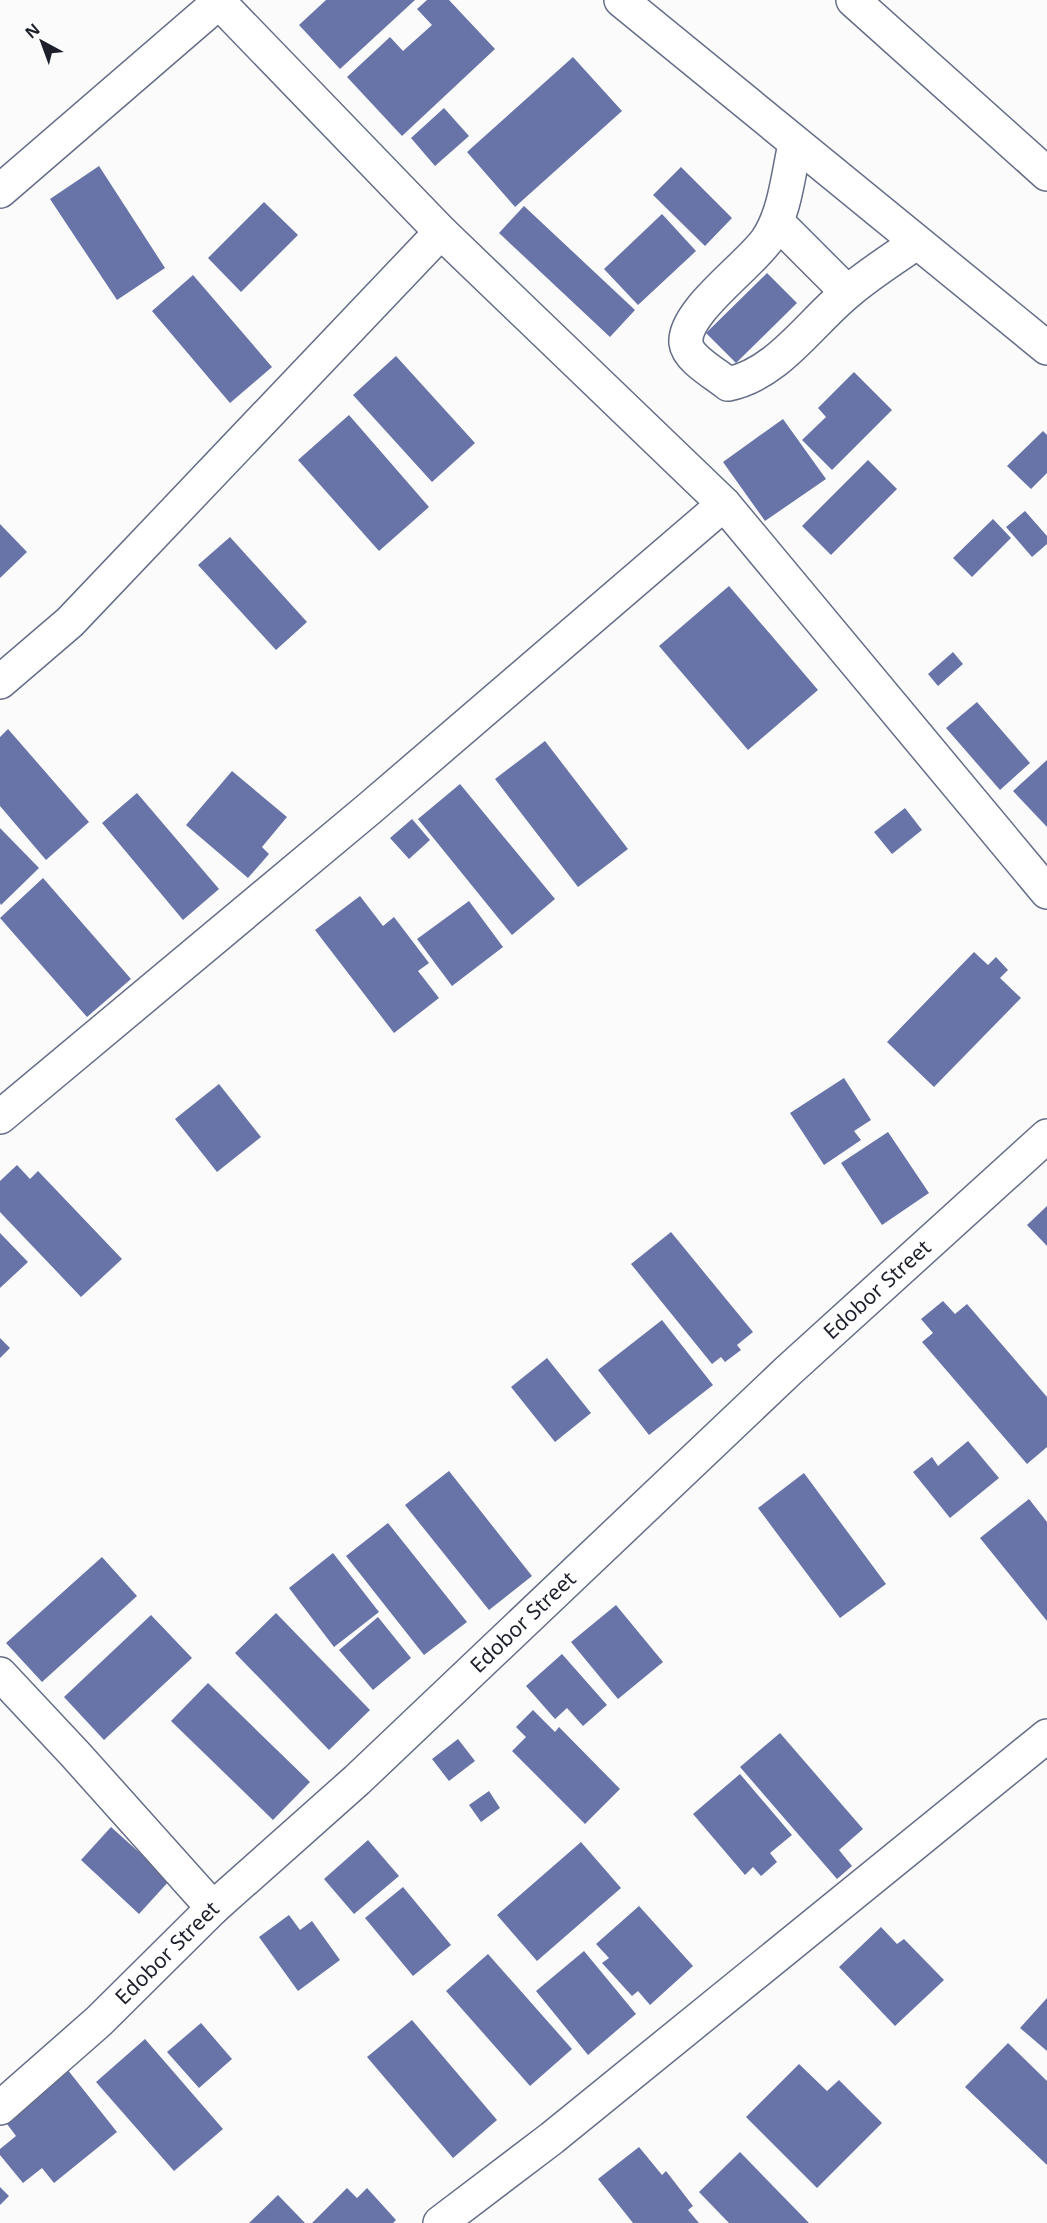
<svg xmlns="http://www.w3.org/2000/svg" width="1047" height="2223" viewBox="0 0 1047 2223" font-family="'Noto Sans',sans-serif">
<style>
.building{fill:#6874a7}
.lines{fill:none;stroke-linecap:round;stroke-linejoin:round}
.minor-casing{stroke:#666d87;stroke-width:36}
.highway-casing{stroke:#666d87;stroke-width:36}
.minor{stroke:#fff;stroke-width:33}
.highway{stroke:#fff;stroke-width:33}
.labels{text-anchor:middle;stroke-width:5;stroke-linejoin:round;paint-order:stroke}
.street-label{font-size:21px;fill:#1d202b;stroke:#fbfbfb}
</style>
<rect width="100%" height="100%" fill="#fbfbfb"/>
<path class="building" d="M326 0H415L340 69 299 25Z
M427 0H449L495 49 402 136 347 77 390 37 403 51 432 25 417 9Z
M573 57 622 111 515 207 467 152Z
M444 108 469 136 435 166 411 138Z
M99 166 165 268 117 300 50 199Z
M681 167 732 218 705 246 653 195Z
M264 202 298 235 241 292 208 258Z
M524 206 635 310 610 337 499 233Z
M662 214 696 251 638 305 604 269Z
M767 273 797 303 736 363 706 333Z
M193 275 272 367 230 403 152 311Z
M396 356 475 443 432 482 353 395Z
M854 372 892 410 832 470 802 440 826 417 818 408Z
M349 415 429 507 379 551 298 460Z
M783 419 826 479 765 521 723 462Z
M1043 431 1047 435V473L1031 489 1007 466Z
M868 460 897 489 831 555 802 526Z
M1025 511 1047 536V544L1032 557 1006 527Z
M993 519 1011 538 972 577 953 558Z
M0 524 27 552 0 578Z
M230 537 307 622 276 650 198 565Z
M729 586 818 690 748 750 659 646Z
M953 652 963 664 938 686 928 674Z
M977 702 1030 763 1000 790 946 728Z
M8 729 89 822 46 860 0 806V737Z
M545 741 628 849 578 887 495 779Z
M1047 760V827L1013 791Z
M232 771 287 817 262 847 269 854 248 878 186 825Z
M460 784 555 899 512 935 418 819Z
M137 793 219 889 183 920 102 823Z
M905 808 922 830 892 854 874 832Z
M412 819 430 840 409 859 390 838Z
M0 828 39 868 1 905 0 903Z
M43 878 131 979 87 1017 0 918Z
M360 896 383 926 394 917 429 963 418 971 439 998 394 1033 315 930Z
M469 901 503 947 452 986 417 939Z
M974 952 988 965 996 957 1008 970 1000 978 1021 998 934 1087 887 1042Z
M844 1078 871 1120 854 1131 861 1140 824 1165 790 1113Z
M219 1084 261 1137 217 1172 175 1119Z
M888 1132 929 1193 882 1225 841 1163Z
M17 1165 30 1179 38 1171 122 1259 81 1297 0 1212V1181Z
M1047 1206V1246L1027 1225Z
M671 1232 753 1332 737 1345 741 1350 725 1362 721 1357 712 1364 631 1264Z
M0 1233 28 1262 0 1288Z
M943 1301 955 1314 967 1304 1047 1397V1447L1027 1464 922 1342 933 1333 921 1319Z
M662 1320 713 1385 649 1435 598 1370Z
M0 1338 10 1348 0 1358Z
M547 1358 591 1413 555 1442 511 1387Z
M968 1441 999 1478 950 1518 913 1472 932 1457 938 1466Z
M449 1471 532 1576 489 1610 405 1505Z
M804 1473 886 1584 840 1618 758 1508Z
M1029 1499 1047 1522V1621L980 1538Z
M388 1523 467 1622 424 1655 346 1556Z
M333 1553 379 1612 334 1647 289 1588Z
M102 1557 137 1596 42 1682 6 1643Z
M616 1605 663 1662 618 1699 571 1642Z
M276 1613 370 1710 329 1750 235 1653Z
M151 1615 192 1658 104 1740 64 1697Z
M378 1617 411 1658 373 1690 339 1650Z
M562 1654 607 1705 583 1726 567 1708 555 1719 526 1686Z
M208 1683 310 1782 273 1820 171 1721Z
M533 1710 555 1732 559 1727 620 1789 585 1824 512 1751 526 1737 516 1727Z
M780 1733 863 1829 839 1850 852 1866 837 1879 740 1767Z
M458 1739 475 1761 449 1781 432 1759Z
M740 1774 792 1835 770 1853 777 1862 761 1876 753 1867 745 1875 693 1814Z
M489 1791 500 1808 481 1822 469 1805Z
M111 1827 170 1880 139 1914 81 1860Z
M368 1840 399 1876 354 1914 324 1879Z
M581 1842 621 1888 537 1961 497 1915Z
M403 1887 451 1945 413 1976 365 1918Z
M639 1906 693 1966 650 2005 638 1991 632 1996 602 1963 609 1958 596 1944Z
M289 1915 300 1930 312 1921 340 1960 298 1991 259 1937Z
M881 1927 897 1944 904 1939 944 1980 895 2026 839 1967Z
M584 1951 636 2014 588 2055 536 1991Z
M488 1954 572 2049 530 2086 446 1991Z
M1047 1998V2051L1020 2028Z
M412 2020 497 2120 453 2158 367 2057Z
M201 2023 232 2059 199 2088 167 2052Z
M145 2039 223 2129 174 2171 96 2082Z
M1008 2043 1047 2081V2165L965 2087Z
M799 2064 827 2091 839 2080 882 2123 817 2188 746 2117Z
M67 2069 117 2132 54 2183 42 2168 23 2183 0 2155V2149L16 2136 4 2120Z
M639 2147 662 2175 666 2171 693 2206 688 2210 699 2223H633L598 2179Z
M740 2152 809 2223H729L699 2192Z
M0 2187 9 2196 0 2205Z
M347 2188 357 2198 367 2188 396 2220 393 2223H312Z
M278 2195 305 2223H249Z"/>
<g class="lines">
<g class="minor-casing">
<g id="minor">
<path d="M217 0 441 232 724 504 1047 892"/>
<path d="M795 144C788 176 785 213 767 240 749 266 683 312 686 343 688 359 716 374 728 384 778 374 810 323 848 292 869 274 893 259 916 243"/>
<path d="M0 191 219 2"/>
<path d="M778 223 847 292"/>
<path d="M0 682 70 622 441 232"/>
<path d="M0 1117 370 808 724 504"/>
<path d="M0 1674 75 1754 213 1908"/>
<path id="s1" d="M0 2108 99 2021 213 1908 357 1780 789 1370 1047 1136"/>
<path d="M440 2223 552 2138 1047 1736"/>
</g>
</g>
<g class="highway-casing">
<path id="highway" d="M621 0 1047 348
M853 0 1047 174"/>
</g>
<use href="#minor" class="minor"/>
<use href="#highway" class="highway"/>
</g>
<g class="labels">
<g class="street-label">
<text dy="7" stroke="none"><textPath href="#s1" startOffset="1200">Edobor Street</textPath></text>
<text dy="7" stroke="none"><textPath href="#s1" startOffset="714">Edobor Street</textPath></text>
<text dy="7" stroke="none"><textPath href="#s1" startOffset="228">Edobor Street</textPath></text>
</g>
</g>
<g transform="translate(42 42) rotate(319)" stroke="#fbfbfb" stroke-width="4.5" paint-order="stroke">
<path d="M0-4.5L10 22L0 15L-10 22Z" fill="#1d202b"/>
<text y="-9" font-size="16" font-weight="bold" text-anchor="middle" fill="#1d202b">N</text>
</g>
</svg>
